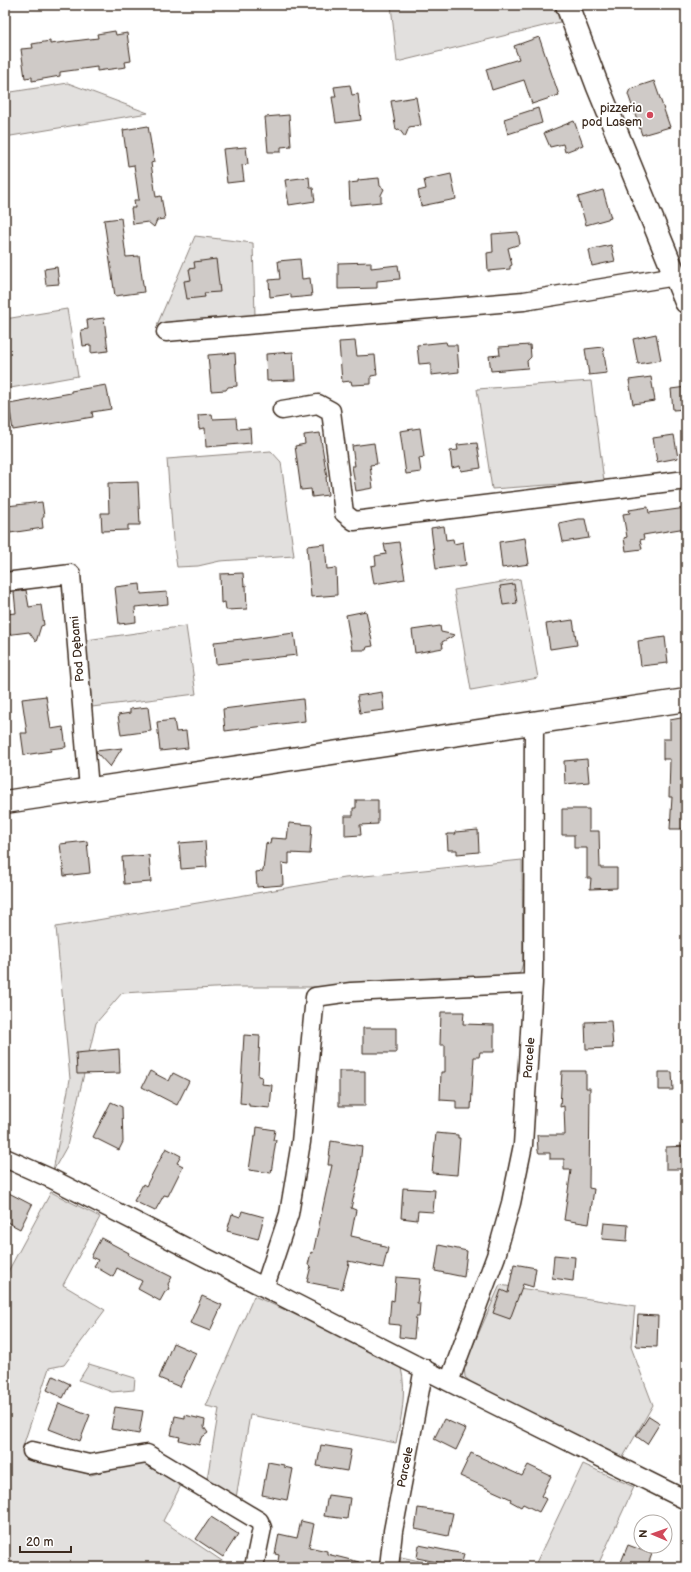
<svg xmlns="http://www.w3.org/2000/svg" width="691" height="1572" viewBox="0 0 691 1572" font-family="'Balsamiq Sans',sans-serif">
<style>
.green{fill:#e2e0de;stroke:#8e857e}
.building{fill:#cfcac7;stroke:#3b2a1e}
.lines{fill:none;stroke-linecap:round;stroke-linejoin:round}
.minor-casing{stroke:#3b2a1e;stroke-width:21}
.tertiary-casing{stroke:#3b2a1e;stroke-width:25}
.minor{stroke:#fff;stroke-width:18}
.tertiary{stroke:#fff;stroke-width:22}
.poi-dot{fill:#d1495b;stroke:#fff;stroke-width:1.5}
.labels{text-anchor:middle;stroke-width:3.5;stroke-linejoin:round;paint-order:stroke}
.poi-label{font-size:12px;fill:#3b2a1e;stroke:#fff;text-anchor:end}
.street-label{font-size:12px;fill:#3b2a1e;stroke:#fff}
</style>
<rect width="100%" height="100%" fill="#fff"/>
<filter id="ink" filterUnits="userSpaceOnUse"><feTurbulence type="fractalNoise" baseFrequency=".025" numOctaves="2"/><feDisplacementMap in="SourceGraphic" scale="8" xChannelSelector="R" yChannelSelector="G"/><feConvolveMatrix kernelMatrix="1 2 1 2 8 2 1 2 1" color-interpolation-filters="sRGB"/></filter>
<g filter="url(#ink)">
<path class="green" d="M391 5H554L560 22 397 62Z
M68 83 148 113 5 137V93Z
M195 236 253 243 255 316 157 325Z
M67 309 78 376 5 389V319Z
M591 381 604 481 492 489 477 389Z
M271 451 281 462 294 556 220 561 198 566 177 567 173 540 167 459Z
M520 579 538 678 471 690 454 590Z
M186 626 196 694 92 707 86 640Z
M522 860 523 963 520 973 507 979 340 987H233L122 993 96 1023 67 1146 53 1171 70 1079 56 927 345 878Z
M51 1192 100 1217 63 1285 105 1310 64 1365 49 1368 22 1449 41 1459 91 1475 147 1460 183 1481 163 1521 231 1567H5V1277Z
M500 1285 635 1306 631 1347 653 1405 622 1459 476 1387 465 1377 464 1366Z
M254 1296 325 1328 401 1368C407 1392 401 1419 396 1443L250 1415 236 1498 207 1479 219 1409 206 1406Z
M89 1364 135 1378 134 1390 112 1392 79 1380Z
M583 1464 634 1487 597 1567H534Z
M401 1557 448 1567H399Z"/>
<path class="building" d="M115 31 116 35 127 33 131 61 125 62 126 67 97 71V67L60 72V76L32 81V77L25 78 21 49 33 48 32 44 50 41V44L98 38 97 34Z
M539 37 559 95 532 104 524 80 492 90 486 69 519 59 514 46Z
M654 81 670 127 642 135 628 94 630 89Z
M350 85 352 95 358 94 361 120 336 123 332 97H336L334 87Z
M416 97 421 125 409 127 405 137 399 129 396 130 391 101Z
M538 108 542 123 508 134 504 119Z
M289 115 291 146 281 147V152H268L265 117Z
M574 121 583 145 565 152 563 144 550 147 544 133Z
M148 126 154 162 151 163 156 197 161 196 165 219 157 220 154 227 148 222 133 224 131 208H135L134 200H139L134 165 128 166 123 130Z
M246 147 248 164 242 165 244 181 227 183 223 149Z
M451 174 456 199 421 206 418 191 426 189 424 180Z
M309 177 310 188H313L315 201 289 205 285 180Z
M379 178 380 186 384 189 381 195V202L350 205 349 183 358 182V180Z
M603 190 611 218 586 225 578 197Z
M121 218 126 257 139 256 144 292 115 296 104 220Z
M518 232 520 244 508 248 512 265 510 266V269L488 271 487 253 493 252 492 234Z
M611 245 615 261 592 266 589 250Z
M216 259 220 292 204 293 205 297 187 299 184 281 191 280 189 269 195 268 194 262Z
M300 259 302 279 310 278 312 296 291 298V294L270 297 269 280 280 279 278 261Z
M371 262V268L398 265 400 279 377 281V288L338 289V263Z
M57 267 59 284 46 285 44 269Z
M104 318 108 351 91 353V345L83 346 81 330 88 329 87 320Z
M656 334 661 360 638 364 633 339Z
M355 341 357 356 375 355 377 375 371 376V384L352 385 351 381 342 382 339 342Z
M446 342 447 345H457L459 372 431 375V363L419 364 417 345Z
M530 345 531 357 527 361 528 368 491 371 489 356 500 355 499 347Z
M603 347 607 373 589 375 585 349Z
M293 352 295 380 267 381 266 354Z
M235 353 237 386 228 387 226 390 211 391 208 355Z
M651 377 655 401 633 404 629 380Z
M106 385 111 409 92 412 93 417 13 430 9 404 71 393V391Z
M686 387V409L673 410 671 389Z
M212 414 213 419 236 418 237 429 250 428 251 443 206 447 205 428 199 429 198 415Z
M420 428 424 457 419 458 421 472 406 474 400 431Z
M320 433 327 477H326L328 495 312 497 311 489 301 490 295 446 305 444 304 435Z
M674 435 678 458 657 462 653 438Z
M374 443 377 464 370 465 373 488 356 491 352 466H355L352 446Z
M477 443 481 468 461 471 460 466 452 468 450 451 458 450 457 445Z
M138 482 140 525H128V530L102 531 101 513H109L108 483Z
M42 502 44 516 42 519 43 528 10 533 7 506Z
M648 507 649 513 686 508V528L643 535 644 539 640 540 642 549 626 551 624 538 627 537 623 514 630 513 629 510Z
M578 519H585L589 538 563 542 559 523Z
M444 526 446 540 453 539 454 544 463 542 466 565 436 569 431 528Z
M525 538 529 564 502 568 499 542Z
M399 542 405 579 374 584 371 566 376 565 375 556 386 554 384 544Z
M325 544 327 569 336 568 337 595 311 597 307 546Z
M243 573 244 586 246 585 247 609 226 610 225 602 221 603 220 574Z
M140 584 141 594 167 592 168 604 135 607 136 622 119 624 115 587Z
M514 584 517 603 503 605 500 586Z
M26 590 29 607 41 605 44 625 41 626 36 642 29 632 5 635V614L16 613 14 592Z
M366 611 373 646 367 647 366 650H352L346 615Z
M573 620 577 645 550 649 546 624Z
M440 626 441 632 455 635 442 642 443 648 415 653 412 630Z
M294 633 297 655 216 664 214 642 242 639V640Z
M665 637 668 663 641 666 638 641Z
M382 692 384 710 360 713 357 696Z
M46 696 51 729 63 727 66 747 50 749 51 751 24 755 21 733H27L22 699Z
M303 699 305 721 225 731 223 709Z
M148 707 151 731 121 735 118 715 130 713V709Z
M686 717V829H670L672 797H669L670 759H663V739H670V720Z
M174 720 176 732 186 731 188 748 160 751 157 722Z
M122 748 110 767 96 752V751Z
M587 759 589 782 565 784 564 761Z
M356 800H378V824L360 825 361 835 345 836V816H353V808H356Z
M562 809H589V831H599L600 868H617V888L590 889 591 878H587V848H574V835H562Z
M289 823 312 825 310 854 289 853V864L282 863 283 885 257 887 256 872 263 871 266 843 270 844 271 838 287 839Z
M478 830 479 852 457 854V850H448L447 834H456L455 832Z
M87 841 90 873 64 876 60 844Z
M205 841 207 867 181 869 179 843Z
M149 855 151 882 124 884 122 857Z
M441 1012H464L463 1024 494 1025V1052H480L479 1057H474L471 1109H456V1101L440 1100 441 1072H445V1045H440Z
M611 1021 613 1048 586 1049 585 1022Z
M363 1028H396V1053H363Z
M244 1035 260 1036 258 1076 262 1077 261 1084 272 1085 270 1108 249 1106V1104L240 1103Z
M119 1049 120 1073 77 1074 76 1053Z
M150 1071 169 1081 173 1073 189 1081 177 1105 142 1087Z
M339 1071H365V1106H339Z
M562 1071H586V1088H590L589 1188 594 1189 589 1224 564 1220 571 1170H564V1159H550V1153H539L538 1151 537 1135H565L564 1106 560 1107Z
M659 1072H672L673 1090H659Z
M111 1102 122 1107 123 1142 119 1150 93 1137Z
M257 1127 275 1130 273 1140H276L271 1173 249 1170 254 1137H256Z
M436 1133 458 1135V1138H460L457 1175 432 1173Z
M331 1141 362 1146 359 1175 351 1208 356 1210 351 1236 360 1238V1239L381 1244V1246L388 1248 383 1268 348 1261 349 1263 342 1289 307 1282 311 1266 308 1265 311 1252 313 1253 332 1165H328Z
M686 1146V1169H666V1147Z
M166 1148 181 1156 177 1163 183 1166 168 1196 164 1195 155 1211 134 1201 143 1184 146 1186Z
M403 1188 435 1190 433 1212 418 1211 417 1220 401 1218Z
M5 1191 32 1205 20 1229 5 1221Z
M242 1211 264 1217 258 1239 227 1231 232 1214 240 1217Z
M604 1223 628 1225 627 1241 602 1239Z
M101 1238 129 1253 128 1255 172 1277 168 1284 170 1289 165 1292 160 1301 138 1289 142 1281 117 1268 113 1277 94 1266 98 1260 91 1257Z
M439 1245 467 1251 464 1277 435 1271Z
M554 1255 575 1257 573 1281 552 1278Z
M514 1264 536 1268 533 1287 523 1284 510 1319 493 1313 501 1290 508 1293Z
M396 1277 420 1279 417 1303H420L419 1317H416L414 1339 399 1337 400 1325 389 1324 391 1300 394 1301Z
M202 1296 222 1305 210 1331 190 1323Z
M638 1315 658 1316 657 1347 636 1346Z
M173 1343 196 1353 180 1387 159 1378Z
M53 1376 70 1384 63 1398 47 1390Z
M59 1403 90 1415 80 1441 49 1429Z
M115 1407 143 1411 139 1434 111 1429Z
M185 1415 205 1420 204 1427 208 1433 201 1438 199 1445 179 1440 180 1437 171 1435 175 1416 185 1418Z
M649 1416 660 1423 647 1444 636 1436Z
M444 1419 466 1429 456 1450 434 1439Z
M321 1445 351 1450 347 1471 317 1466Z
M471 1453 522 1476 528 1465 551 1476 541 1496 546 1499 539 1512 523 1504 521 1507 510 1501 511 1499 460 1476Z
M268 1462 284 1465V1467L293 1469 287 1500 262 1495Z
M328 1495 350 1498 347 1519 324 1516Z
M418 1508 453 1513 448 1536 415 1529Z
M211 1517 238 1534 223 1557 196 1539Z
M301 1521 314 1524 309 1547 327 1551V1554L359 1562V1567H277L279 1555 275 1554 279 1534 297 1538Z
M419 1545 464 1554 461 1567 417 1558Z
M628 1545 652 1554 647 1567H619Z"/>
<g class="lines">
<g class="minor-casing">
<path id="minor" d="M166 332 524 301 676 276
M282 410 318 404 331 411 344 513 354 521 686 480
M5 582 71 574 89 789
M5 1158 52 1179 449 1382 686 1500
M265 1286 289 1214 301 1142 315 997 351 992 533 983
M449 1382 496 1256 511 1203 523 1145 533 983 534 722
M32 1451 89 1464 147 1454 259 1521 262 1528 254 1567
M389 1567 393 1531 424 1368"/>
</g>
<g class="tertiary-casing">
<path id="tertiary" d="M567 5 598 87 686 302
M5 802 686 700"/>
</g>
<use href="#minor" class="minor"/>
<use href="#tertiary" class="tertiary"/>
</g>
</g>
<circle class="poi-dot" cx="650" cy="115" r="4"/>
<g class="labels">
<g class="poi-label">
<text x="642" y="112">pizzeria<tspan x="642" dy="14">pod Lasem</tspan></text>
</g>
<g class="street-label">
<text transform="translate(77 649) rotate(-95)" y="4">Pod Dębami</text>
<text transform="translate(529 1058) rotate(-86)" y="4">Parcele</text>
<text transform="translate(405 1467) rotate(-79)" y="4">Parcele</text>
</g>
</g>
<rect width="691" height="1572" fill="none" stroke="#fff" stroke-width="20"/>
<rect x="10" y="10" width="671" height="1552" fill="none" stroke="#3b2a1e" stroke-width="1.5" filter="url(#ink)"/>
<g transform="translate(653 1534) rotate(272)"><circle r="19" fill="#ffffff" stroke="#b1aaa5"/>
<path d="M0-3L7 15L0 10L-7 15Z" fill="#d1495b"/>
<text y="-6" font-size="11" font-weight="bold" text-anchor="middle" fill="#3b2a1e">N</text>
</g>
<path d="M20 1546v6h51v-6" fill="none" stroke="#3b2a1e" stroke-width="2"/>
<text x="26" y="1546" font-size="12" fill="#3b2a1e" stroke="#ffffff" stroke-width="3" paint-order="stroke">20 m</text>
</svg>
